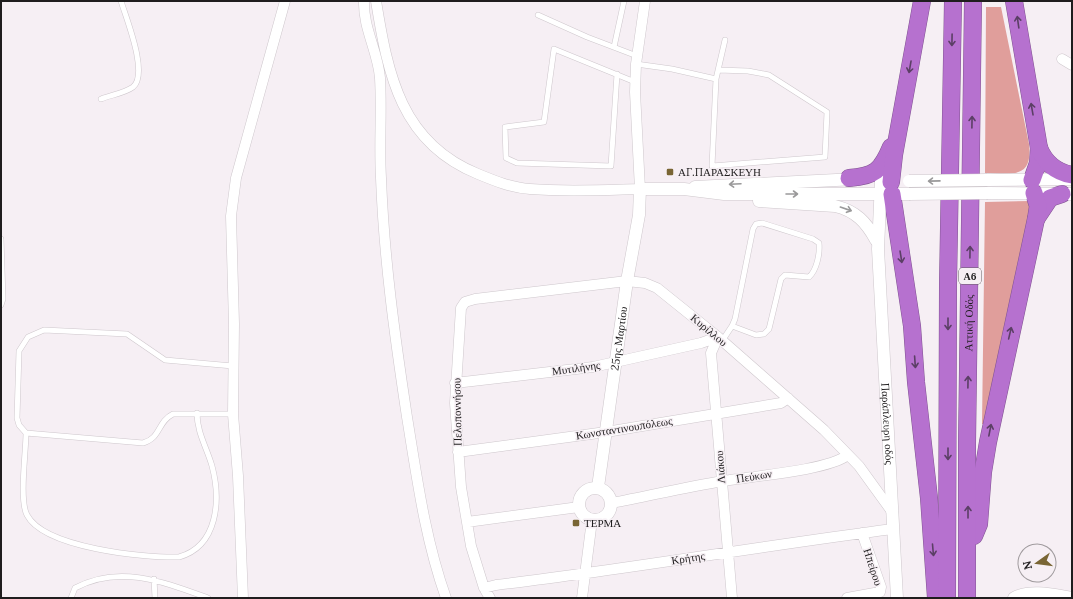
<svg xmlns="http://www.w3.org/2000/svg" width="1073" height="599" viewBox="0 0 1073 599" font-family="Lora,serif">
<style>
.forest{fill:#e09e9b}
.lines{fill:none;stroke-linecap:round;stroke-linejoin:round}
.service-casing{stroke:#cec7cc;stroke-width:6}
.minor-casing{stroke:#cec7cc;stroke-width:11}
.tertiary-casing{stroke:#cec7cc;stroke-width:13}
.motorway-casing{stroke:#815491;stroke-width:18}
.service{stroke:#fff;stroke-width:5}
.minor{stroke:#fff;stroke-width:10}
.tertiary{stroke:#fff;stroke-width:12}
.motorway{stroke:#b671cf;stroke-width:17}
.tertiary-bridge-casing{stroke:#cec7cc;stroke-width:13;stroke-linecap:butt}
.tertiary-bridge{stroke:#fff;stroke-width:12}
.oneway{stroke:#5b3f65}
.oneway2{stroke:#9a999a}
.poi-dot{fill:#796534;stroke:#f6eff4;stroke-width:1.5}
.labels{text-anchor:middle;stroke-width:3;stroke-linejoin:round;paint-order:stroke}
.shield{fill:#f6eff4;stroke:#605c5e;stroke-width:1}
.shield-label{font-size:10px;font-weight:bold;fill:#1f1d1e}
.poi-label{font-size:11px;fill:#1f1d1e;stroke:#f6eff4;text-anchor:start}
.street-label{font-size:11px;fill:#1f1d1e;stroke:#f6eff4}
</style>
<rect width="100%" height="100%" fill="#f6eff4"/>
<path class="forest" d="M986 7H1001L1029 144C1033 180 1012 173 985 173Z
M1031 201 988 424H982L985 202Z"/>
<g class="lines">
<g class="service-casing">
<path id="service" d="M538 15 587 37 637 56
M614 47 624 1
M636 64 672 69 716 79
M718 70 748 71 769 75 827 112 825 157 712 166 716 79 725 40
M617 74 611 166 517 163 506 158 505 127 544 122 554 49 635 82
M101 99C111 95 125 93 133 87 149 74 126 18 121 1
M1 239 3 299 1 305
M722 341 732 326 735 319 753 229 756 224 762 223 813 239 819 243C820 253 817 270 809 277L785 275 781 279 769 329 764 334 756 335 732 326
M233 366 165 360 127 334 44 330 28 337 19 351 17 418 19 425 26 433 143 443C161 438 157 422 173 414H233
M26 433C26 452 19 500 27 515 44 548 144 558 179 557 218 546 221 500 212 466 207 448 197 433 197 413
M154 579 155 598
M71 598 75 588C119 564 164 582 208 598"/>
</g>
<g class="minor-casing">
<path id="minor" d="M364 1C363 28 378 52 380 78 382 111 379 145 381 178 384 259 395 338 407 417 417 478 425 539 446 598
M376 1C388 75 401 143 478 174 495 181 512 188 530 189 566 192 604 190 640 189L635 92 636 64 645 1
M1062 59 1072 65
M718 337 711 353 732 598
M455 383 593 367 701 343 718 337
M458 452 606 432 781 403 788 398
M612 503C649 496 686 487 723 481 752 476 826 471 848 455
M467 522 579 507
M484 588 496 585C629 569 761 546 893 529
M243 598 238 476 233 414 234 324 231 216 236 178 285 1
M490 598 484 588 471 546 461 487 455 403 461 308 465 302 475 299 627 281 645 283 657 288 718 337 824 430 859 466 893 513
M582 598 592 520
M847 598 880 592 881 587 862 533"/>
</g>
<g class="tertiary-casing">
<g id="tertiary">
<path d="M987 180 1072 179"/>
<path id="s1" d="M881 181 878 249 897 598"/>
<path d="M695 187 856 179"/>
<path d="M988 193 1072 194"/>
<path d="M759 201 835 206C856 211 866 222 876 240"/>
<path id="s2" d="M598 487 627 281 639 215 640 189H684L724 194H909"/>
<circle cx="595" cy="504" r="16"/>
<path d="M1014 598C1031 589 1054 595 1072 598"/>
</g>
</g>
<g class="motorway-casing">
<g id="motorway">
<path d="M1014 1 1039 148 1038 163 1032 180"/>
<path d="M1039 148C1045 163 1056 172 1072 175"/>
<path d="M849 178C875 176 881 171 891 147"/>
<path d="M891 182 894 155 922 1"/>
<path d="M892 194 912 326 916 382 929 498 936 598"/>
<path d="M1036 219 1050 198 1062 194"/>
<path d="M974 536 979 524 983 472 988 442 1036 219 1038 206 1034 193"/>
<path d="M947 598 948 285 953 1"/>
<path id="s3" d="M967 598V443L973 1"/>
</g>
</g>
<use href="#service" class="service"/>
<use href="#minor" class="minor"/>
<use href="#tertiary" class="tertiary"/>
<use href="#motorway" class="motorway"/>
<g class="tertiary-bridge-casing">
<path id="tertiary-bridge" d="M909 181 987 180
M909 194 988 193"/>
</g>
<use href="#tertiary-bridge" class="tertiary-bridge"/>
</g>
<defs><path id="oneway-shaft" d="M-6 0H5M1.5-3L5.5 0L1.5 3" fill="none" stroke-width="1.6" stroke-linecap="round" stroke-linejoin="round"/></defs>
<g class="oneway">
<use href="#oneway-shaft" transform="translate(1018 22) rotate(-98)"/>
<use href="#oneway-shaft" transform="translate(952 40) rotate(91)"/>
<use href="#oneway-shaft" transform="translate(910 67) rotate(100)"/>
<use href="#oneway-shaft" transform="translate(1032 109) rotate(-100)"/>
<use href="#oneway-shaft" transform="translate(972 122) rotate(-89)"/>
<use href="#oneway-shaft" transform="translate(970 252) rotate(-89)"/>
<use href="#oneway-shaft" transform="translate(901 257) rotate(81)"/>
<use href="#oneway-shaft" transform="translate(948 324) rotate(90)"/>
<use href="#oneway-shaft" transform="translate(1010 333) rotate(-77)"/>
<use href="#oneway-shaft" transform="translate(915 362) rotate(86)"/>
<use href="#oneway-shaft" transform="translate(968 382) rotate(-89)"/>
<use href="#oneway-shaft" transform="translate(990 430) rotate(-79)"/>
<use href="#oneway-shaft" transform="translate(948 454) rotate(90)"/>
<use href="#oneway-shaft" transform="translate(968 512) rotate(-90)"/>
<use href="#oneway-shaft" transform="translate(933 550) rotate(85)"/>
</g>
<g class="oneway2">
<use href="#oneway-shaft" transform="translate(934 181) rotate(179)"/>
<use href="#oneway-shaft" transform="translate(735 184) rotate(177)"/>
<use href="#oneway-shaft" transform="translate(792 194)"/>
<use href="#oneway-shaft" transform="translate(846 209) rotate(19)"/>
</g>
<g class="poi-dot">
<rect x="666" y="168" width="8" height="8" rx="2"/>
<rect x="572" y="519" width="8" height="8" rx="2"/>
</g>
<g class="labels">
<rect class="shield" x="959" y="268" width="22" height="16" rx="3"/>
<g class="shield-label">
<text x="970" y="280">Α6</text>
</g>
<g class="poi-label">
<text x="678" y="176">ΑΓ.ΠΑΡΑΣΚΕΥΗ</text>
<text x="584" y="527">ΤΕΡΜΑ</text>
</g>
<g class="street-label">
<text dy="4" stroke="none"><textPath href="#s3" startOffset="275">Αττική Οδός</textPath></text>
<text transform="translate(709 330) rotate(40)" y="4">Κυρίλλου</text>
<text dy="4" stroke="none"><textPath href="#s2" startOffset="150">25ης Μαρτίου</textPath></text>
<text transform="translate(576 368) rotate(-8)" y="4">Μυτιλήνης</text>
<text transform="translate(457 412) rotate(-91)" y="4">Πελοποννήσου</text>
<text dy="4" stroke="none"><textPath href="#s1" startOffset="243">Παράπλευρη οδός</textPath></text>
<text transform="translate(624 428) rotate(-9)" y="4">Κωνσταντινουπόλεως</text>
<text transform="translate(720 467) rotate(-94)" y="4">Λιάκου</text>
<text transform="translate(754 476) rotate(-9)" y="4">Πεύκων</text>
<text transform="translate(688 558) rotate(-9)" y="4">Κρήτης</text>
<text transform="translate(873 567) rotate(72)" y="4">Ηπείρου</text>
</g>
</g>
<rect width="1073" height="599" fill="none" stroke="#1f1d1e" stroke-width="4"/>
<g transform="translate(1037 563) rotate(256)"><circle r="19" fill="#f6eff4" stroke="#a09b9e"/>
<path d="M0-3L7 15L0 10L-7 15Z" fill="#796534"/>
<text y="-6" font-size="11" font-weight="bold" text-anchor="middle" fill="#1f1d1e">N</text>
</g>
</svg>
